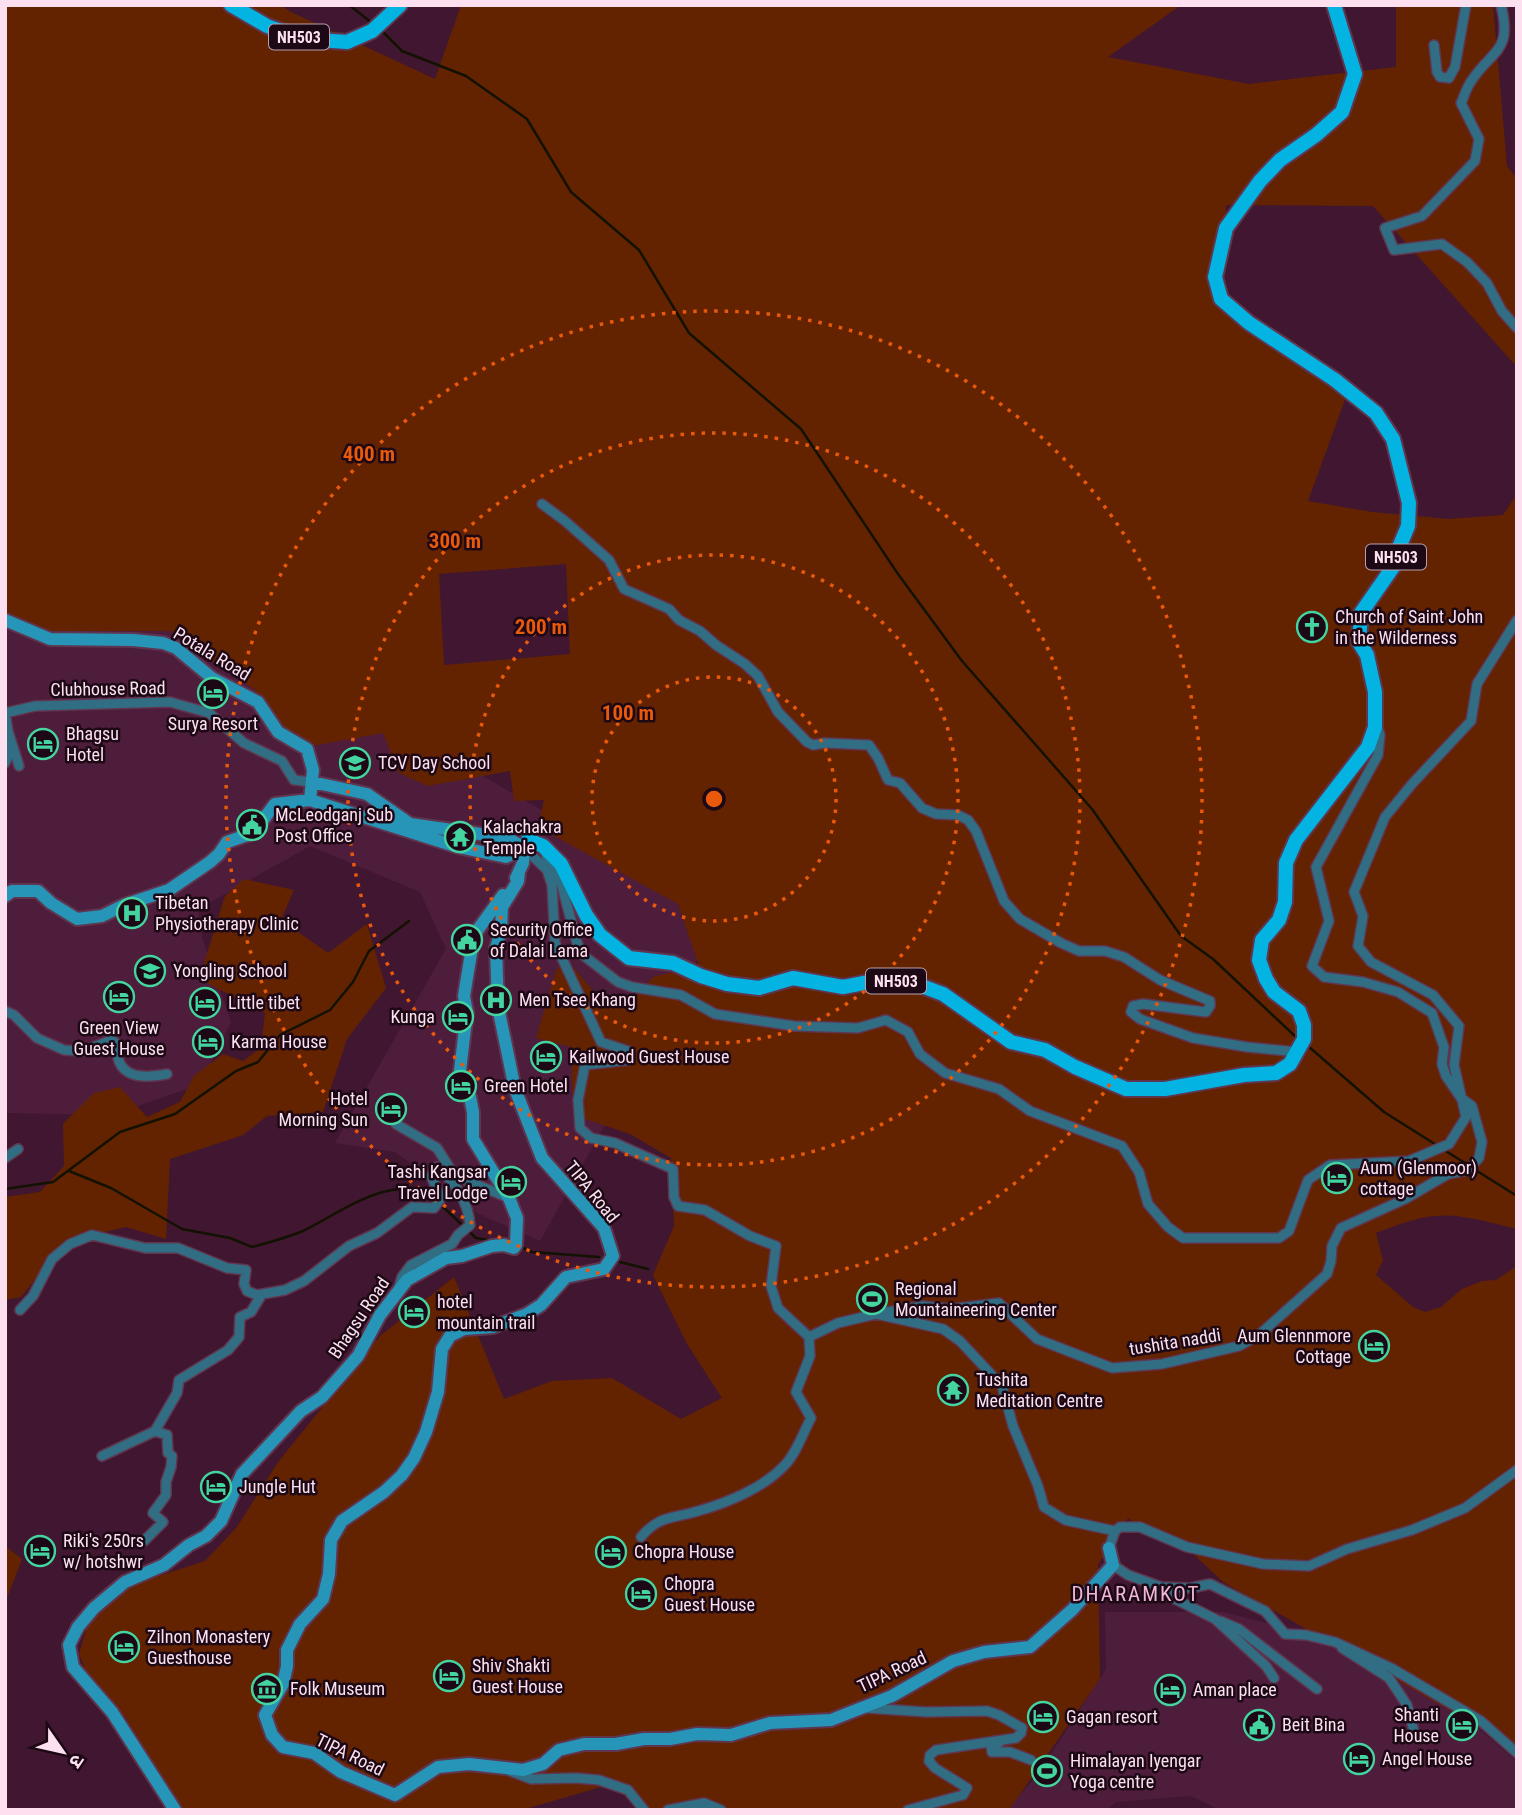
<svg xmlns="http://www.w3.org/2000/svg" width="1522" height="1815" viewBox="0 0 1522 1815" font-family="'Roboto Condensed','Noto Sans Devanagari',sans-serif">
<style>
.built{fill:#4f1d3c}
.green{fill:#642300;fill-rule:evenodd}
.lines{fill:none;stroke-linecap:round;stroke-linejoin:round}
.stream{stroke:#131202;stroke-width:2.5}
.street-casing{stroke:#5f364f;stroke-width:12}
.secondary-casing{stroke:#5f364f;stroke-width:16}
.primary-casing{stroke:#5f364f;stroke-width:18}
.street{stroke:#316e84;stroke-width:9}
.secondary{stroke:#2795b8;stroke-width:12}
.primary{stroke:#03b3e1;stroke-width:14}
.ring{fill:none;stroke:#e8590c;stroke-width:3.5;stroke-dasharray:3.5 7}
.labels{text-anchor:middle;stroke-width:5;stroke-linejoin:round;paint-order:stroke}
.shield{fill:#1c0915;stroke:#baa0ae;stroke-width:2}
.shield-label{font-size:16px;font-weight:bold;fill:#fde0ef}
.poi-label{font-size:18px;fill:#fde0ef;stroke:#1c0915;text-anchor:start}
.street-label{font-size:18px;fill:#fde0ef;stroke:#1c0915}
.quarter-label{font-size:21px;letter-spacing:2px;fill:#eeb6d4;stroke:#1c0915}
.centre{fill:#e8590c;stroke:#1c0915;stroke-width:3.5}
.ring-label{font-size:21px;text-anchor:middle;font-weight:bold;fill:#e8590c;stroke:#1c0915;stroke-width:5;stroke-linejoin:round;paint-order:stroke}
</style>
<rect width="100%" height="100%" fill="#411630"/>
<path class="built" d="M5 545 247 641 723 914 540 1241 477 1213 395 1152 335 1143 446 949 420 892 310 846 198 909 202 937 231 1022 201 1084 112 1115 5 1113Z
M1105 1612H1223L1328 1638 1472 1723 1517 1762V1810H1220L1191 1796 1116 1802 1106 1810H1006L1036 1777 1106 1669Z"/>
<path class="green" d="M5 5H280L291 12 435 79 461 5H1181L1108 57 1249 84 1396 67V5H1493L1507 166 1517 179V367L1373 206 1226 205 1223 289 1237 321 1347 394 1308 501 1372 512 1449 519 1503 515 1517 494V1229C1491 1223 1461 1213 1434 1216 1414 1218 1395 1226 1376 1233L1383 1260 1376 1275 1413 1307 1425 1312 1441 1307 1462 1289 1482 1281 1496 1280 1517 1266V1752L1472 1723 1223 1582 1188 1549 1140 1527 1128 1518 1098 1565 1100 1679 1009 1810H641L611 1784 522 1810H184L148 1759 126 1718 87 1675 79 1654 87 1627 105 1606 131 1585 205 1561 237 1527 278 1462 380 1336 454 1277 504 1399 552 1381 612 1378 681 1419 722 1398 687 1344 653 1275 674 1226 671 1158 630 1134 573 1115 571 1047 536 1038 556 971 567 960 595 993 629 1003 653 977 699 966 678 904 538 827 544 800 514 801 510 771 428 786 399 773 383 733 312 746 283 729 255 690 170 631H52L5 614ZM566 564 570 654 444 665 439 574Z
M244 879 294 890 281 920 328 953 367 924 386 988 347 1039 323 1112 267 1116 243 1135 170 1159 166 1239 126 1227 66 1241 21 1297 5 1300V1197L40 1192 64 1166 63 1124 94 1093 120 1087 147 1117 180 1102 194 1076 223 1054 243 1061 261 1048 265 1013 199 979 225 896Z
M5 1546 22 1559 5 1603Z"/>
<g class="lines">
<path class="stream" d="M349 5 372 23
M380 29 402 51 466 76 527 119 571 192 639 250 689 333 801 429 898 574 962 661 1092 809 1181 936 1213 959 1297 1038
M1308 1046 1384 1112 1438 1146
M1444 1150 1465 1163
M69 1171 111 1188 182 1229 230 1238 252 1247C269 1242 287 1238 303 1231 339 1214 398 1167 436 1201
M1477 1171 1517 1196
M5 1189 53 1182 120 1132 175 1114 236 1071 258 1062 280 1035 330 1010 353 982 369 951 409 921
M441 1205 476 1238 495 1241
M521 1247 532 1252 599 1257
M616 1261 648 1269"/>
<g class="street-casing">
<path id="street" d="M1501 5C1513 54 1491 49 1470 83 1466 89 1464 97 1461 103L1479 139 1475 161 1422 216 1385 228 1394 250 1442 244 1467 262 1487 283 1502 311 1517 328
M1434 45 1437 72 1440 77 1449 78 1455 67 1466 5
M542 504 565 521 609 560 624 589 669 609 679 620 700 631 716 645 745 664 758 676 778 712 807 742 813 745 825 743 869 745 878 758 888 780 900 783 922 808 936 814 958 815 968 820 976 831 1004 901 1020 919 1061 943 1079 951H1105L1124 957 1160 980 1210 1001V1006L1206 1012 1143 1004 1133 1006 1131 1012 1140 1019 1193 1038 1247 1047 1297 1052
M5 713 35 706 170 702 209 713 244 743 282 761 294 780 312 782
M5 713 8 731 19 766
M5 742 8 756 5 763
M524 848 547 870 552 885 555 943 601 1042 628 1051 629 1060 585 1065 578 1100 580 1128 591 1138 615 1143 673 1169 674 1197 678 1206 705 1210 750 1236 776 1246 771 1286 778 1308 809 1337
M546 856 555 868 562 886 577 943 583 955 618 982 632 987 681 995 715 1014 794 1026 858 1028 886 1020 908 1032 920 1054 945 1073 999 1089 1030 1111 1122 1146 1139 1172 1148 1204 1168 1227 1183 1238H1279L1289 1231 1308 1180 1330 1165 1409 1161 1449 1144 1466 1117 1454 1065 1459 1026 1433 995 1371 962 1358 946 1363 916 1354 892 1385 817 1412 784 1471 721 1477 684 1517 620
M5 1011 14 1015 37 1038 64 1050 83 1051 112 1040 117 1044C115 1078 140 1079 167 1074
M396 1124 437 1148 451 1170 468 1181 509 1198
M5 1158 18 1149
M20 1310 33 1296 52 1259 70 1244 92 1235 145 1248H178L227 1268 246 1270 244 1284 247 1291 257 1295 285 1290 304 1281 349 1246 377 1233 412 1207 434 1208 441 1198 431 1176 437 1167C456 1183 468 1201 470 1225L458 1235 452 1244 411 1265 402 1277 399 1287
M876 1314 923 1306 951 1309 999 1303 1037 1339 1112 1368 1162 1364 1239 1346 1259 1335 1327 1274 1331 1261 1332 1246 1341 1228 1405 1199 1448 1174 1468 1170 1479 1158 1482 1142 1472 1106 1461 1098 1446 1076 1442 1064 1444 1047 1432 1013 1398 992 1363 982 1324 977 1312 966 1329 921 1316 867 1378 755 1380 735 1377 726
M809 1337 838 1323 876 1314 943 1329 960 1341 1002 1386 1013 1426 1038 1486 1044 1507 1065 1520 1115 1531
M102 1456 155 1431
M641 1537C659 1515 673 1519 698 1511 727 1503 763 1488 784 1466 796 1454 803 1433 811 1418L796 1392 810 1356 809 1337
M144 1541 163 1522 153 1513 166 1495V1482L171 1467 172 1456 168 1453 167 1435 155 1431 177 1393 179 1380 228 1350 239 1337 240 1317 251 1312 262 1294
M1109 1548 1115 1531 1120 1527H1140L1187 1547 1263 1564 1309 1566 1347 1549 1412 1530 1465 1508 1517 1470
M1113 1565 1128 1575 1161 1587 1190 1588 1210 1584 1265 1611 1285 1634 1306 1635 1335 1642 1391 1668 1481 1721 1517 1753
M1155 1589 1215 1619 1266 1666 1274 1678
M1220 1621 1239 1629 1317 1689
M1342 1648 1389 1678 1407 1705 1415 1735
M865 1708 927 1712 987 1711 999 1715 1022 1728 1021 1733 1016 1738 936 1750 930 1755 929 1761 935 1768 967 1788 963 1795 908 1810
M999 1743 991 1746 992 1752H1010L1031 1760
M510 1771 531 1779 576 1778 599 1780 628 1790 644 1810
M668 1810 704 1803 721 1810"/>
</g>
<g class="secondary-casing">
<path id="secondary" d="M5 620 50 639 133 640 163 643 176 648 212 678 258 702 278 732 307 749 313 770 310 800
M312 782 367 794 410 824 501 837 511 840 524 848
M519 872 518 881 502 907 501 931 496 948 498 1007 515 1089 542 1158 604 1228 613 1256 604 1269 566 1277 541 1305 527 1314 493 1327 464 1329 450 1336 442 1349 438 1392 426 1432 414 1458 402 1475 384 1492 342 1521 331 1540 329 1574 323 1599 300 1624 287 1650V1666L283 1684 265 1715 272 1735 283 1747 314 1753 341 1772 395 1795 438 1767 469 1764 523 1770 543 1764 559 1750 584 1744H616L644 1739H670L697 1734 731 1735 770 1723 831 1720 892 1696 953 1661 984 1652 1030 1647 1072 1610 1113 1565 1109 1548
M516 878 523 863 524 848
M5 896 12 891H38L51 903 77 919 102 916 124 905 169 890 210 862 219 854 227 842 253 833 275 804 310 800 458 847 506 857 524 848
M175 1810 112 1712 73 1667 69 1645 78 1627 94 1608 125 1582 164 1565 189 1545 206 1536 221 1521 242 1474 301 1411 322 1397 358 1356 380 1315 407 1280 446 1258 462 1256 492 1246 504 1245 514 1248 516 1245 517 1218 509 1198 473 1139V1112L470 1097 459 1079 467 1012 464 996 474 935 503 895"/>
</g>
<g class="primary-casing">
<path id="primary" d="M231 5 267 26 304 39 347 42 372 31 400 5
M524 848 528 840 543 846 561 864 586 915 600 935 629 958 673 963 701 976 727 984 759 988 793 978 843 987 885 979 919 985 943 994 1011 1042 1045 1050 1075 1067 1126 1089H1165L1244 1075 1276 1073 1290 1064 1304 1039V1025L1299 1011 1274 992 1266 979 1259 960 1262 940 1279 920 1285 902 1286 863 1296 840 1368 747 1375 727V692L1367 655 1359 642 1361 613 1393 567V562L1408 526 1409 503 1393 439 1376 413 1335 380 1249 323 1221 299 1215 277 1226 228 1260 181 1280 160 1316 135 1342 112 1355 74 1334 5"/>
</g>
<use href="#street" class="street"/>
<use href="#secondary" class="secondary"/>
<use href="#primary" class="primary"/>
</g>
<g class="ring">
<circle cx="714" cy="799" r="122"/>
<circle cx="714" cy="799" r="244"/>
<circle cx="714" cy="799" r="366"/>
<circle cx="714" cy="799" r="488"/>
</g>
<defs>
<g id="church-ring" transform="scale(1.575)"><circle r="9.5" fill="#1c0915" stroke="#43d4a0" stroke-width="1.5"/><path d="M-1.2-6h2.4v3.5h3.3v2.4h-3.3V6h-2.4V-.1h-3.3v-2.4h3.3Z" fill="#43d4a0"/></g>
<g id="hotel-ring" transform="scale(1.575)"><circle r="9.5" fill="#1c0915" stroke="#43d4a0" stroke-width="1.5"/><path d="M-6-4.5h1.5V1H6V5H4.5V3h-9V5H-6ZM-4 0a1.8 1.8 0 1 1 3.6 0ZM.5 0V-2.5h3Q6-2.5 6 0Z" fill="#43d4a0"/></g>
<g id="school-ring" transform="scale(1.575)"><circle r="9.5" fill="#1c0915" stroke="#43d4a0" stroke-width="1.5"/><path d="M0-5L7-2L0 1L-7-2ZM-4 1L0 2.5L4 1V4Q0 6-4 4Z" fill="#43d4a0"/></g>
<g id="civic-ring" transform="scale(1.575)"><circle r="9.5" fill="#1c0915" stroke="#43d4a0" stroke-width="1.5"/><path d="M-.6-6.5H3V-4.5H.6V-3L4-1V1h2V6H-6V1h2V-1L-.6-3ZM-1.2 2.5V6h2.4V2.5Z" fill="#43d4a0"/></g>
<g id="temple-ring" transform="scale(1.575)"><circle r="9.5" fill="#1c0915" stroke="#43d4a0" stroke-width="1.5"/><path d="M0-6L5-2H3V0L6.5 2.5H4V6H1.5V3h-3V6H-4V2.5H-6.5L-3 0V-2H-5Z" fill="#43d4a0"/></g>
<g id="hospital-ring" transform="scale(1.575)"><circle r="9.5" fill="#1c0915" stroke="#43d4a0" stroke-width="1.5"/><path d="M-5-5h3v3.5h4V-5h3V5h-3V1.5h-4V5h-3Z" fill="#43d4a0"/></g>
<g id="stadium-ring" transform="scale(1.575)"><circle r="9.5" fill="#1c0915" stroke="#43d4a0" stroke-width="1.5"/><path d="M0-5a6.5 5 0 1 0 0 10a6.5 5 0 1 0 0-10ZM-3.5-1.8h7v3.6h-7Z" fill="#43d4a0"/></g>
<g id="museum-ring" transform="scale(1.575)"><circle r="9.5" fill="#1c0915" stroke="#43d4a0" stroke-width="1.5"/><path d="M0-6L6-3V-2H-6V-3ZM-5-1h2V3h-2ZM-1-1h2V3h-2ZM3-1h2V3H3ZM-6 4H6V6H-6Z" fill="#43d4a0"/></g>
</defs>
<g fill-rule="evenodd">
<use href="#church-ring" x="1312" y="627"/>
<use href="#hotel-ring" x="213" y="693"/>
<use href="#hotel-ring" x="43" y="744"/>
<use href="#school-ring" x="355" y="763"/>
<use href="#civic-ring" x="252" y="825"/>
<use href="#temple-ring" x="460" y="837"/>
<use href="#hospital-ring" x="132" y="913"/>
<use href="#civic-ring" x="467" y="940"/>
<use href="#school-ring" x="150" y="971"/>
<use href="#hotel-ring" x="119" y="997"/>
<use href="#hospital-ring" x="496" y="1000"/>
<use href="#hotel-ring" x="205" y="1003"/>
<use href="#hotel-ring" x="458" y="1017"/>
<use href="#hotel-ring" x="208" y="1042"/>
<use href="#hotel-ring" x="546" y="1057"/>
<use href="#hotel-ring" x="461" y="1086"/>
<use href="#hotel-ring" x="391" y="1109"/>
<use href="#hotel-ring" x="1337" y="1178"/>
<use href="#hotel-ring" x="511" y="1182"/>
<use href="#stadium-ring" x="872" y="1299"/>
<use href="#hotel-ring" x="414" y="1312"/>
<use href="#hotel-ring" x="1374" y="1346"/>
<use href="#temple-ring" x="953" y="1390"/>
<use href="#hotel-ring" x="216" y="1487"/>
<use href="#hotel-ring" x="40" y="1551"/>
<use href="#hotel-ring" x="611" y="1552"/>
<use href="#hotel-ring" x="641" y="1594"/>
<use href="#hotel-ring" x="124" y="1647"/>
<use href="#hotel-ring" x="449" y="1676"/>
<use href="#museum-ring" x="267" y="1689"/>
<use href="#hotel-ring" x="1170" y="1690"/>
<use href="#hotel-ring" x="1043" y="1717"/>
<use href="#civic-ring" x="1259" y="1725"/>
<use href="#hotel-ring" x="1462" y="1725"/>
<use href="#hotel-ring" x="1359" y="1759"/>
<use href="#stadium-ring" x="1047" y="1771"/>
</g>
<g class="labels">
<g class="shield">
<rect x="269" y="24.5" width="60" height="25" rx="5"/>
<rect x="1366" y="544.5" width="60" height="25" rx="5"/>
<rect x="866" y="968.5" width="60" height="25" rx="5"/>
</g>
<g class="shield-label">
<text x="299" y="43">NH503</text>
<text x="1396" y="563">NH503</text>
<text x="896" y="987">NH503</text>
</g>
<g class="poi-label">
<text x="1335" y="623">Church of Saint John<tspan x="1335" dy="21">in the Wilderness</tspan></text>
<text x="213" y="730" text-anchor="middle">Surya Resort</text>
<text x="66" y="740">Bhagsu<tspan x="66" dy="21">Hotel</tspan></text>
<text x="378" y="769">TCV Day School</text>
<text x="275" y="821">McLeodganj Sub<tspan x="275" dy="21">Post Office</tspan></text>
<text x="483" y="833">Kalachakra<tspan x="483" dy="21">Temple</tspan></text>
<text x="155" y="909">Tibetan<tspan x="155" dy="21">Physiotherapy Clinic</tspan></text>
<text x="490" y="936">Security Office<tspan x="490" dy="21">of Dalai Lama</tspan></text>
<text x="173" y="977">Yongling School</text>
<text x="519" y="1006">Men Tsee Khang</text>
<text x="228" y="1009">Little tibet</text>
<text x="435" y="1023" text-anchor="end">Kunga</text>
<text x="119" y="1034" text-anchor="middle">Green View<tspan x="119" dy="21">Guest House</tspan></text>
<text x="231" y="1048">Karma House</text>
<text x="569" y="1063">Kailwood Guest House</text>
<text x="484" y="1092">Green Hotel</text>
<text x="368" y="1105" text-anchor="end">Hotel<tspan x="368" dy="21">Morning Sun</tspan></text>
<text x="1360" y="1174">Aum (Glenmoor)<tspan x="1360" dy="21">cottage</tspan></text>
<text x="488" y="1178" text-anchor="end">Tashi Kangsar<tspan x="488" dy="21">Travel Lodge</tspan></text>
<text x="895" y="1295">Regional<tspan x="895" dy="21">Mountaineering Center</tspan></text>
<text x="437" y="1308">hotel<tspan x="437" dy="21">mountain trail</tspan></text>
<text x="1351" y="1342" text-anchor="end">Aum Glennmore<tspan x="1351" dy="21">Cottage</tspan></text>
<text x="976" y="1386">Tushita<tspan x="976" dy="21">Meditation Centre</tspan></text>
<text x="239" y="1493">Jungle Hut</text>
<text x="63" y="1547">Riki's 250rs<tspan x="63" dy="21">w/ hotshwr</tspan></text>
<text x="634" y="1558">Chopra House</text>
<text x="664" y="1590">Chopra<tspan x="664" dy="21">Guest House</tspan></text>
<text x="147" y="1643">Zilnon Monastery<tspan x="147" dy="21">Guesthouse</tspan></text>
<text x="472" y="1672">Shiv Shakti<tspan x="472" dy="21">Guest House</tspan></text>
<text x="290" y="1695">Folk Museum</text>
<text x="1193" y="1696">Aman place</text>
<text x="1439" y="1721" text-anchor="end">Shanti<tspan x="1439" dy="21">House</tspan></text>
<text x="1066" y="1723">Gagan resort</text>
<text x="1282" y="1731">Beit Bina</text>
<text x="1382" y="1765">Angel House</text>
<text x="1070" y="1767">Himalayan Iyengar<tspan x="1070" dy="21">Yoga centre</tspan></text>
</g>
<g class="street-label">
<text transform="translate(212 654) rotate(31)" y="6">Potala Road</text>
<text transform="translate(108 689) rotate(-1)" y="6">Clubhouse Road</text>
<text transform="translate(592 1192) rotate(51)" y="6">TIPA Road</text>
<text transform="translate(359 1318) rotate(-56)" y="6">Bhagsu Road</text>
<text transform="translate(1175 1342) rotate(-9)" y="6">tushita naddi</text>
<text transform="translate(892 1672) rotate(-25)" y="6">TIPA Road</text>
<text transform="translate(350 1755) rotate(26)" y="6">TIPA Road</text>
</g>
<g class="quarter-label">
<text x="1136" y="1601">DHARAMKOT</text>
</g>
</g>
<circle cx="714" cy="799" r="10" class="centre"/>
<g class="ring-label">
<text x="369" y="461">400 m</text>
<text x="455" y="548">300 m</text>
<text x="541" y="634">200 m</text>
<text x="628" y="720">100 m</text>
</g>
<rect width="1522" height="1815" fill="none" stroke="#fde0ef" stroke-width="14"/>
<g transform="translate(63 1752) rotate(124)" stroke="#1c0915" stroke-width="5" paint-order="stroke">
<path d="M0-5L12 26L0 18L-12 26Z" fill="#fde0ef"/>
<text y="-10" font-size="19" font-weight="bold" text-anchor="middle" fill="#fde0ef">उ</text>
</g>
</svg>
